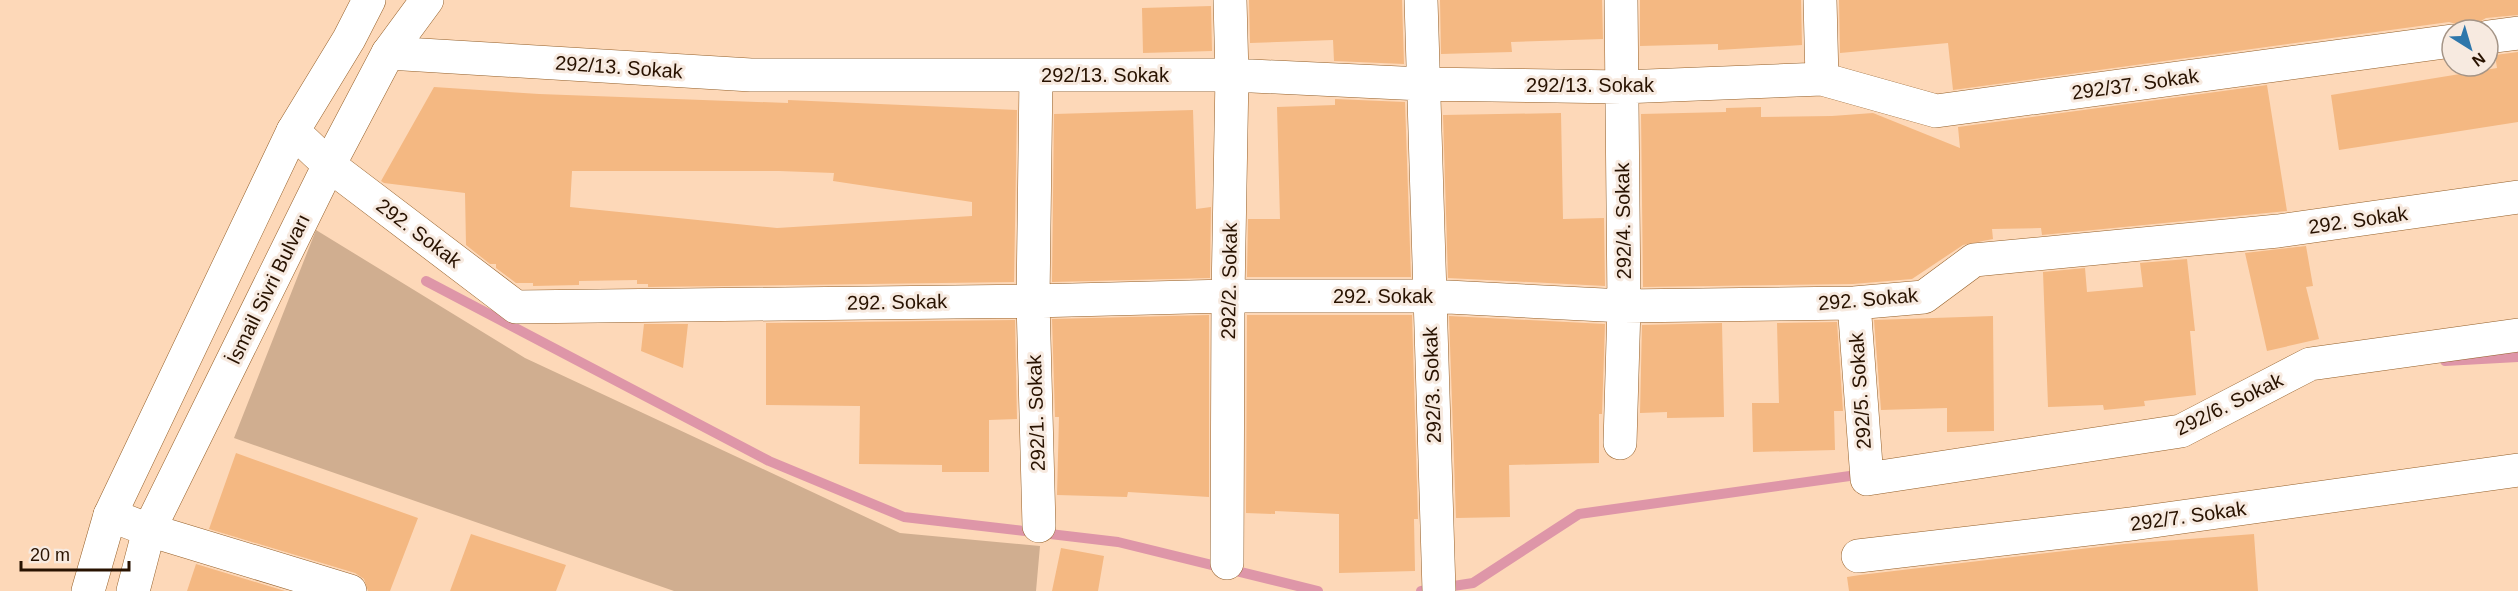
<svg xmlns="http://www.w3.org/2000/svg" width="2518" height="591" viewBox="0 0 2518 591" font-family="Helvetica,sans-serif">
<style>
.green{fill:#d0ae90}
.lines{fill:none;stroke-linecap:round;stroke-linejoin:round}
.stream{stroke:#de96a8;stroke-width:10}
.building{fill:#f4b882;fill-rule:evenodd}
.street-casing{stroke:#945f28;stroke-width:34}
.secondary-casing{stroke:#945f28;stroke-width:34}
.street{stroke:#fff;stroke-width:33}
.secondary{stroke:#fff;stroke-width:33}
.labels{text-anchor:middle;stroke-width:6;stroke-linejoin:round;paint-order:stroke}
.street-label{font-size:20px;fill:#281200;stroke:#f7eae0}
</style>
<rect width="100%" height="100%" fill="#fdd8b8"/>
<path class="green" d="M316 230 525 358 900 533 1040 546 1036 591H674L234 438Z"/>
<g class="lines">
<path class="stream" d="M426 281 769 461 904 517 1118 542 1318 591
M2445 361 2518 357
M1421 591 1473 583 1579 514 1864 474"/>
</g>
<path class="building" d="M1249 0H1402L1404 64 1334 61 1333 40 1250 43Z
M1440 0H1602L1603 39 1511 42 1512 52 1441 54Z
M1640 0H1801L1802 45 1718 50V44L1640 46Z
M1839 0H2518V15L2486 18 2474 25 2463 26 2449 22 1953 90 1948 43 1840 53Z
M1211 6 1212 51 1143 53 1142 8Z
M2518 52V122L2339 150 2331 95 2497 68 2495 55Z
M2267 85 2287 211 2042 235 2041 228 1992 229 1993 239 1963 245 1912 279 1853 284 1643 287 1641 114 1726 112V108L1761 107V117L1832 116 1873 113 1960 148 1958 127Z
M434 87 539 94 788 103V100L1017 110 1014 282 648 287V284H637V280L579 281V285L533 286V283H516L496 268V264H490L466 245 465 193 384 183 381 181ZM572 171H779L834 173 833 181 972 202V216L777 228 570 207Z
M1335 99 1405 102 1411 277H1247L1248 219H1280L1277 107 1335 105Z
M1193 110 1196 209 1211 207 1210 278 1052 282 1054 114Z
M1561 113 1563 219 1604 218 1605 286 1448 278 1443 115Z
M2306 246 2313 286 2306 287 2319 339 2267 351 2245 253Z
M2187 259 2195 331H2190L2196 395 2144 401 2145 406 2104 410 2103 405 2048 407 2043 272 2085 268 2087 292 2143 287 2140 263Z
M1209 315V497L1128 492 1127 497 1057 495 1059 417H1055L1052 319Z
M1247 315H1412L1418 519H1414L1415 571 1339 573V514L1275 511V514L1246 513Z
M1449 316 1605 324 1602 414H1599V463L1509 465 1510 517 1456 518Z
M1993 316 1994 431 1947 432V408L1881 410 1874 320Z
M1015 320 1017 419 989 420V472H942V465L859 464 860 406 766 405V323Z
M1837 322 1843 411H1834L1835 450 1753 452 1752 403H1779L1777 323Z
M1722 323 1724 417 1667 418V412L1640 413 1642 325Z
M644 324H688L683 368 641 351Z
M236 453 418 518 390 591H368L364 579 355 573 209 529Z
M471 534 566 565 556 591H450Z
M2254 534 2258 591H1849L1847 577 1860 575 2124 544Z
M1061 548 1104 556 1098 591H1052Z
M196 564 285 591H187Z"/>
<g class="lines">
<g class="street-casing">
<path id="street" d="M1421 0 1439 591
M1820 0 1822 79
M2488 37 2518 33
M388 53 751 75H1232L1422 84 1622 87 1822 79 1936 111 2452 41
M1036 75 1033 301 1039 526
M293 131 329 165 516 307 1033 301 1228 296H1428L1624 306 1854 303 1924 297 1974 260 2278 231 2518 197
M1854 303 1867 479 2181 431 2310 364 2518 335
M1620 443 1624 306 1621 0
M110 515 149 530 350 591
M1858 556 2131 524 2518 470
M1227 563 1228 296 1232 75 1230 0"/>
</g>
<g class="secondary-casing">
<path id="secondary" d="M88 591 110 515 293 131 349 39 369 0
M133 591 149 530 329 165 388 53 427 0"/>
</g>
<use href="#street" class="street"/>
<use href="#secondary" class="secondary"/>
</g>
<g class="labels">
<g class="street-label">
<text transform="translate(619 67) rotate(4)" y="7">292/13. Sokak</text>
<text x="1105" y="82">292/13. Sokak</text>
<text transform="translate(2135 84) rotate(-8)" y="7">292/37. Sokak</text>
<text x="1590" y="92">292/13. Sokak</text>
<text transform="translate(2358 220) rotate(-8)" y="7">292. Sokak</text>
<text transform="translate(1623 221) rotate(-91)" y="7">292/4. Sokak</text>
<text transform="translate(419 233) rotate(37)" y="7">292. Sokak</text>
<text transform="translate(1229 281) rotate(-89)" y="7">292/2. Sokak</text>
<text transform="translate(268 289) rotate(-64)" y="7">İsmail Sivri Bulvarı</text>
<text x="1383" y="303">292. Sokak</text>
<text transform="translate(1868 299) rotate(-5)" y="7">292. Sokak</text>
<text transform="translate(897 302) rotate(-1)" y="7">292. Sokak</text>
<text transform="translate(1432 385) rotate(-92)" y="7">292/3. Sokak</text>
<text transform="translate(1860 391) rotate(-94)" y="7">292/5. Sokak</text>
<text transform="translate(2229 404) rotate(-26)" y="7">292/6. Sokak</text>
<text transform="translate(1036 413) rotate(-92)" y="7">292/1. Sokak</text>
<text transform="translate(2188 516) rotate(-8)" y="7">292/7. Sokak</text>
</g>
</g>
<g transform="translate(2470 48) rotate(143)"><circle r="28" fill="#f7eae0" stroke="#a49486" stroke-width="1.5"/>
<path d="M0-4.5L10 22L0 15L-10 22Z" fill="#2e77ab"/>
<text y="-9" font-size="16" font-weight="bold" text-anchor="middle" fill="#281200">N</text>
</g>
<path d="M21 561v9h108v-9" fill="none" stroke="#281200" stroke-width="3"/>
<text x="30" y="561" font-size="18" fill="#281200" stroke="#f7eae0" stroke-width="4.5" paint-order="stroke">20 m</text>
</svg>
